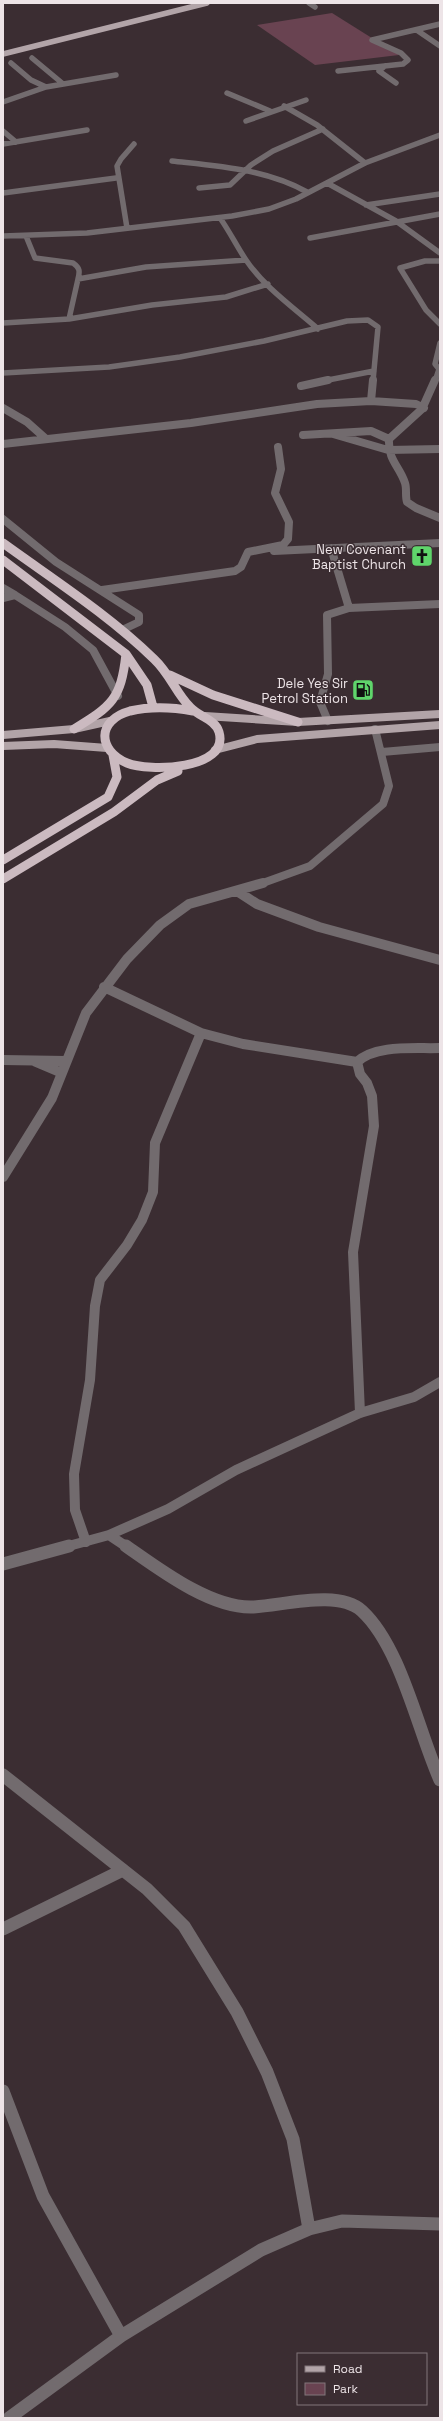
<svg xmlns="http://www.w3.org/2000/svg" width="443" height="2421" viewBox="0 0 443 2421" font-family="'Space Grotesk',sans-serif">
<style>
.green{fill:#694351}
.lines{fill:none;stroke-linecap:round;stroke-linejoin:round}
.minor-far3{stroke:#726b6e;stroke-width:5.5}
.minor-far2{stroke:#726b6e;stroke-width:8}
.minor-far1{stroke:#726b6e;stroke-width:10}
.minor{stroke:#726b6e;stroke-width:13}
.major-far1{stroke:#b2a4a8;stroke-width:5.5}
.major{stroke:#b2a4a8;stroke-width:8}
.highway{stroke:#cbbac0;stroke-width:9}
.labels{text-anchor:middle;stroke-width:3;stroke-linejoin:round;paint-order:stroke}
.far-poi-label{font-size:13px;fill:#ede4e7;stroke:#3b2d32;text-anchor:end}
</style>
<rect width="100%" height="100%" fill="#3b2d32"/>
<path class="green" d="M332 13 399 55 315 65 257 25Z"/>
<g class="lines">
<path class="minor-far3" d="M309 3 315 7
M418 31 440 46
M32 58 62 83
M11 63 31 80 46 87
M385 66 379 71 396 83
M338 71 403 64 408 60 401 53 372 40 440 24
M227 93 270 111
M3 102 46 87 116 75
M284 106 317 125 365 163
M246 121 306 100
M3 131 16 142
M3 144 87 130
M172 161C217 166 266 169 307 192
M327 183 396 221 440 253
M199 188 230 185 251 165 273 151 323 129
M3 193 116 178
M366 205 440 194
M220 218C230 232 237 247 246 260 264 287 294 308 318 329
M127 228 117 166 121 159 134 144
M3 236 87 233 232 216 269 209 296 199 365 163 440 135
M26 236 35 258 73 263C80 268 80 271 78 279L146 267 246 260
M310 238 440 214
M440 261H425L400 268 426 310 440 324
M69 319 78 279
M3 323 69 319 152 305 226 297 268 284
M439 369 435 364 440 343
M3 373 109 367 180 357 264 341 347 321 368 320 378 327 373 381
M323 381 374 371
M435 381 439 369"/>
<path class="minor-far2" d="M435 380 422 409 389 439C388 461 399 465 405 483 407 489 405 496 407 502L416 508 440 518
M301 386 328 380
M371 401 373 380
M3 408 27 422 45 438
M333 434 388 450 440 449
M303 435 371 431 389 439
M3 444 191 423 317 404 371 401 416 404 424 408
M3 519 56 562 139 615V622L122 630
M331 548 349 608
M274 551 440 543
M3 588 15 595
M102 590 235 571 241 567 248 552 283 545 288 539 289 522 275 493 281 469 278 447
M3 598 15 595 65 627 93 650 118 696
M328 721 320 702 328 674 327 615 349 608 440 604
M382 752 440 747
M260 884 310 866 383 804 389 786 375 729"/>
<path class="minor-far1" d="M237 891 257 904 319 927 440 960
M104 987 201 1033 243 1044 357 1062
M3 1060 66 1061
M36 1062 62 1073
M357 1062 360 1074 367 1083 372 1096 374 1126 353 1252 360 1413
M357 1062C376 1044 416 1049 440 1048
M3 1177 52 1098 86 1013 127 959 160 925 189 904 263 883
M109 1535 127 1547
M86 1542 75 1510 74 1474 90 1380 95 1306 100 1280 127 1245 142 1220 153 1192 155 1143 201 1033
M65 1547 109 1535 168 1509 236 1470 360 1413 414 1397 440 1382"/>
<path class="minor" d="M126 1546C159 1569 210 1608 252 1607 282 1606 338 1589 362 1611 401 1647 418 1731 440 1780
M3 1564 69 1546
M3 1775 147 1889 184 1926 237 2012 267 2072 293 2139 309 2229
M3 1929 123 1870
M3 2091 43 2196 121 2336
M9 2418 121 2336 261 2250 309 2229 342 2221 440 2224"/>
<path class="major-far1" d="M3 54 207 3"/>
<path class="major" d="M205 716 298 722 440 714
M3 735 74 729 110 721
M3 746 54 744 107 748
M215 750 257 739 440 725"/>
<path class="highway" d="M3 543C54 580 109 615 154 659 170 674 176 693 190 707 199 717 215 719 219 732 230 770 148 772 127 763 97 750 97 720 130 711 151 706 172 707 193 711
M3 560 126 654 147 685 153 707
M170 675 213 695 298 722
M74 729C112 706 121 699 126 654
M3 860 108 797 117 777 113 755
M3 879 114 812 157 780 178 771"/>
</g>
<defs>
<g id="church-square" transform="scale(1.15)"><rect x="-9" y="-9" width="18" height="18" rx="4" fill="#5fd56b" stroke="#3b2d32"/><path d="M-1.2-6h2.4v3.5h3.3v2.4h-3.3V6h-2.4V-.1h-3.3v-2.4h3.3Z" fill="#111"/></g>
<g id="fuel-square" transform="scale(1.15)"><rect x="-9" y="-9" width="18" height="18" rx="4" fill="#5fd56b" stroke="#3b2d32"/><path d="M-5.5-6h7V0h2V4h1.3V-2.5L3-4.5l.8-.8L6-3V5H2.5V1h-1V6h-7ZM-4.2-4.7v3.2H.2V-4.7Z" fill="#111"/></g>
</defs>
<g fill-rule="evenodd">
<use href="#church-square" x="422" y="556"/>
<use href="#fuel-square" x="363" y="690"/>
</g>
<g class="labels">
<g class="far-poi-label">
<text x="406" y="554">New Covenant<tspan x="406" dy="15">Baptist Church</tspan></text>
<text x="348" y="688">Dele Yes Sir<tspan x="348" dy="15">Petrol Station</tspan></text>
</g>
</g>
<rect width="443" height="2421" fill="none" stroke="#ede4e7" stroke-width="8"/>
<rect x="297" y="2353" width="130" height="52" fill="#3b2d32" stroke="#82767a"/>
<rect x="305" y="2366" width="20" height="6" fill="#b2a4a8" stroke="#82767a"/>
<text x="333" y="2373" font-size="12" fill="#ede4e7">Road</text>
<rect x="305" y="2383" width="20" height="12" fill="#694351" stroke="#82767a"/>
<text x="333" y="2393" font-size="12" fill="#ede4e7">Park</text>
</svg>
